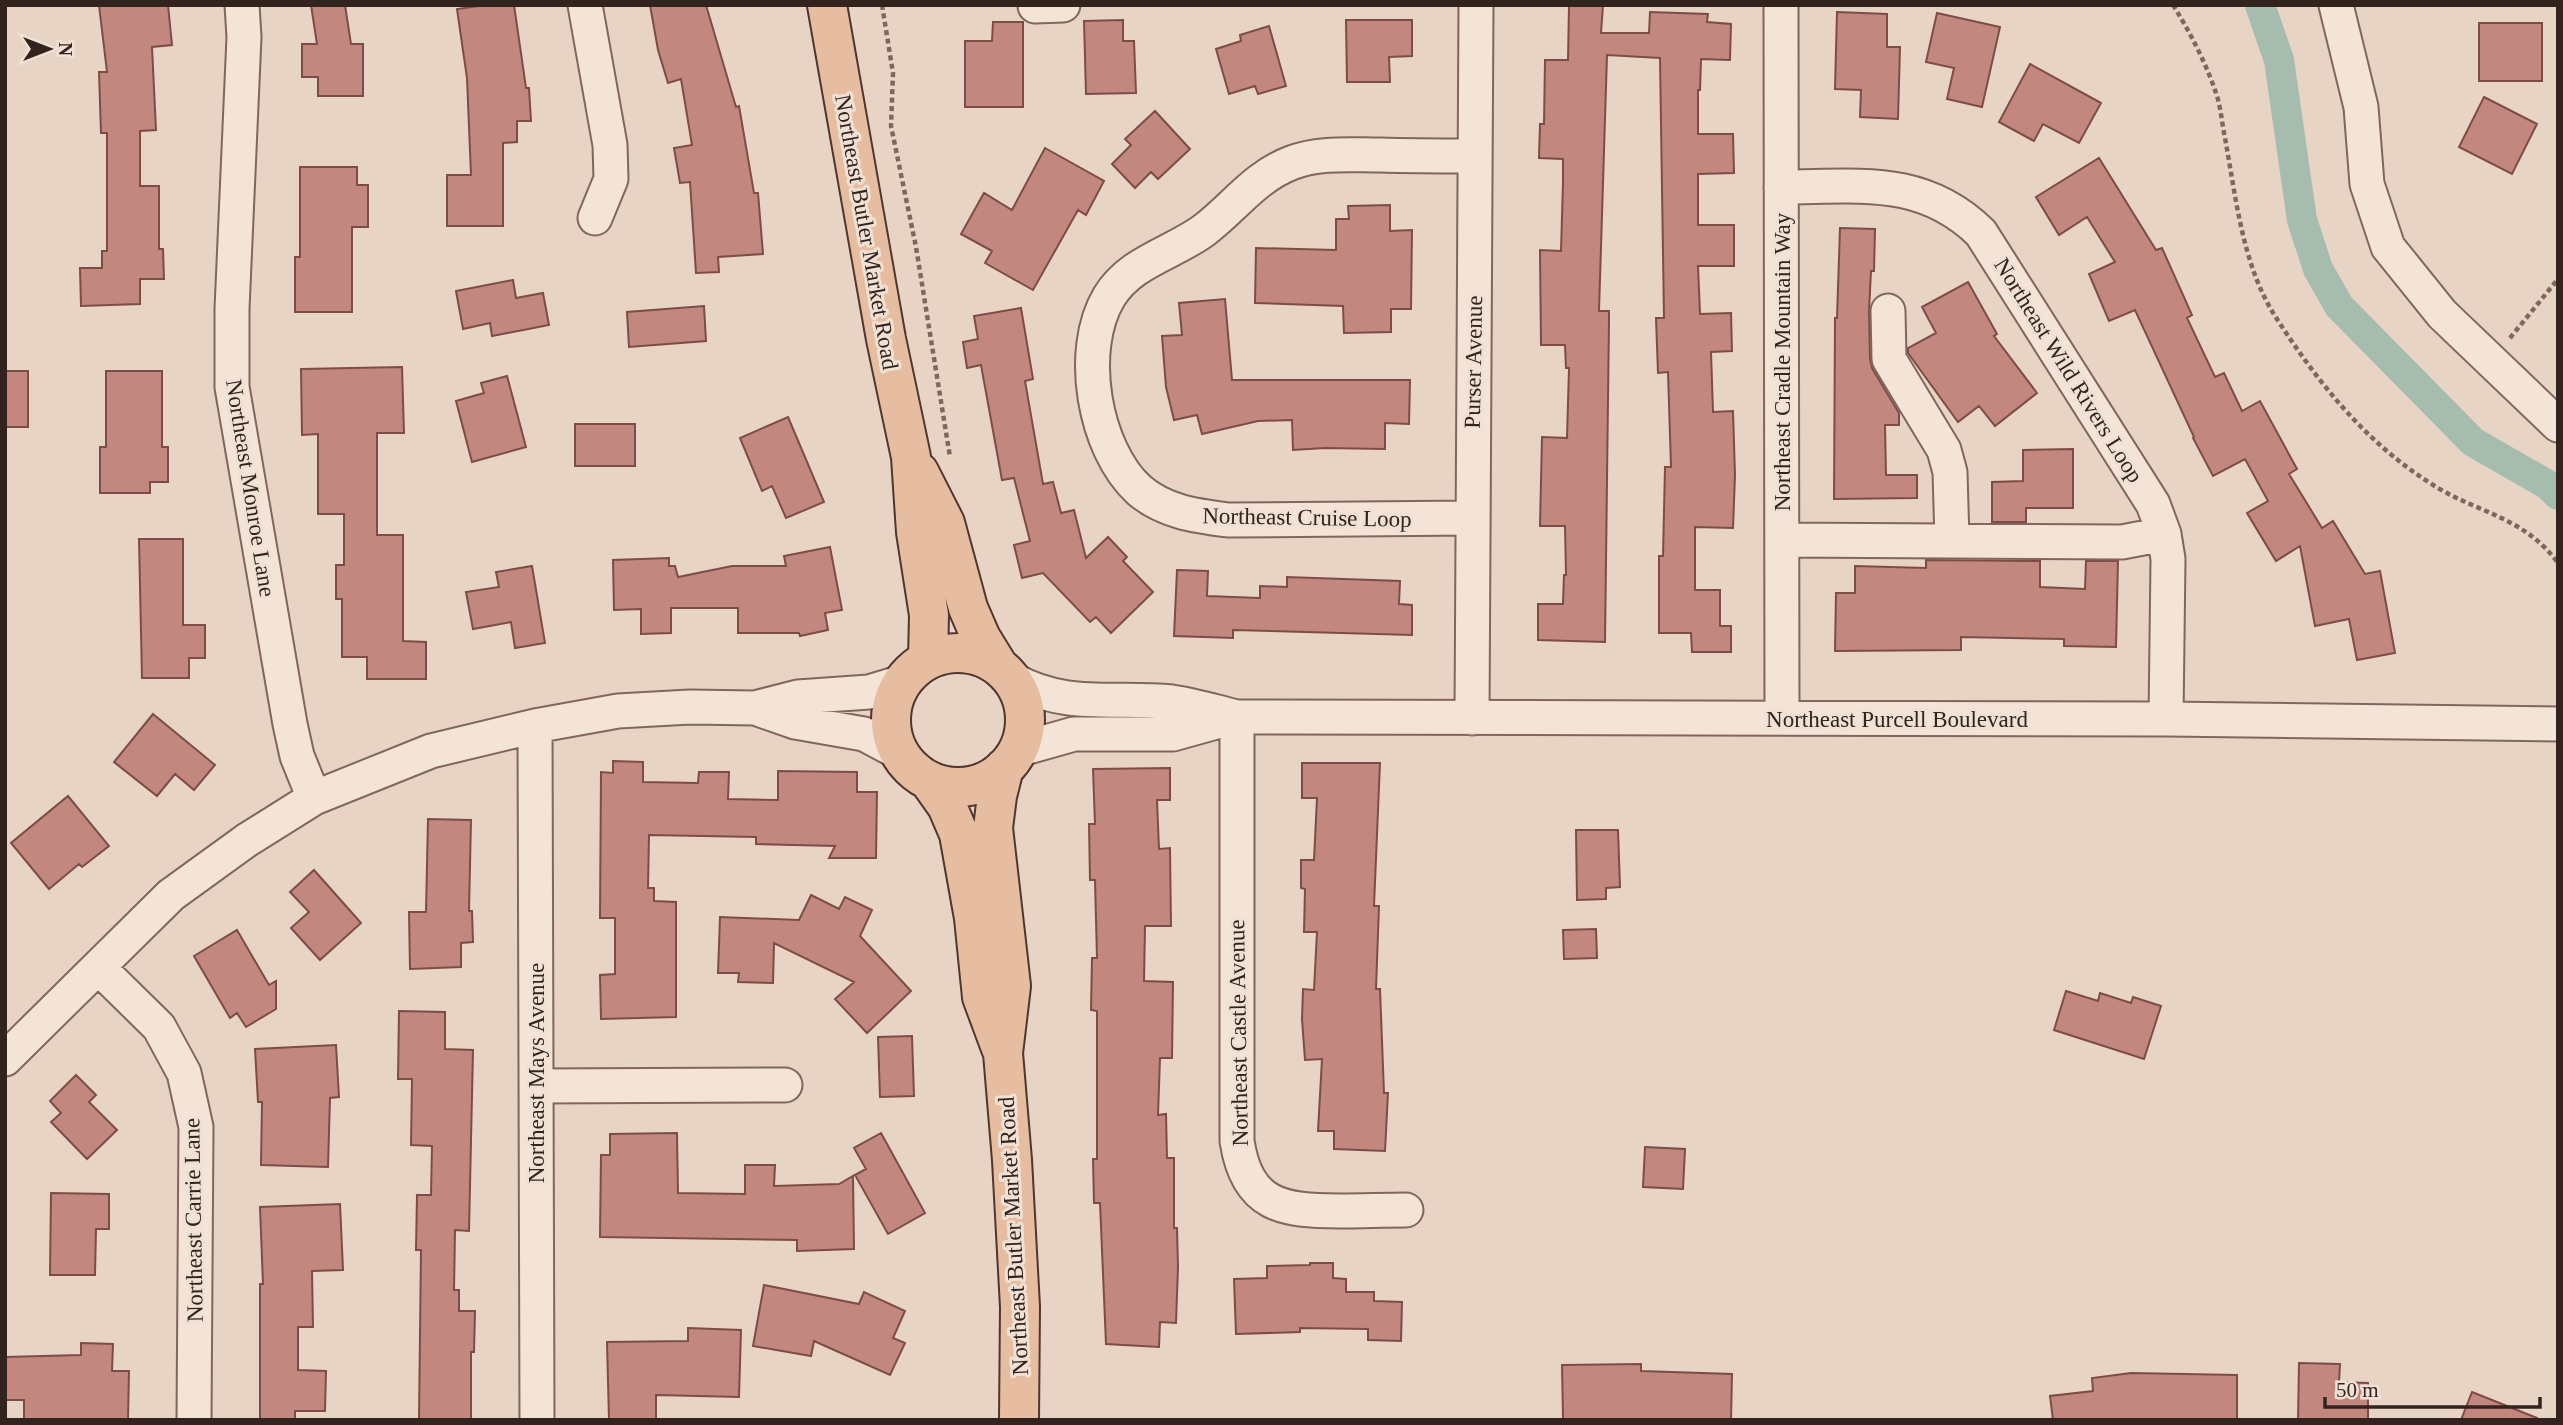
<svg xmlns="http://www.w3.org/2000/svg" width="2563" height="1425" viewBox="0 0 2563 1425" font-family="'Times New Roman',serif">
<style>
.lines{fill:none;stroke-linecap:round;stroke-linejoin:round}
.canal{stroke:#a6bcaf;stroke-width:30}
.building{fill:#c2887f;stroke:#7e4c46;stroke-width:2}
.minor-casing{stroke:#81665d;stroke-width:37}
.major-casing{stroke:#503631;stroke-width:42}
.path{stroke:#81665d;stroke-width:4.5;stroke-dasharray:5 3.5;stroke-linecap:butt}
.minor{stroke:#f4e3d7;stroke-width:33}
.major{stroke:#e7bda1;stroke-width:38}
.labels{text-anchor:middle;stroke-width:6;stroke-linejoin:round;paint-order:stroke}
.street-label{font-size:23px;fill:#33231f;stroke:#f1e0d4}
</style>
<rect width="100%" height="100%" fill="#e8d4c5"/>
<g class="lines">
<path class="canal" d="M2260 5 2279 60 2302 220 2318 269 2339 306 2473 442 2548 485 2558 495"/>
</g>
<path class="building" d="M99 5H168L172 45 152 47 156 130 140 131V186H159V249H163L164 279H140V304L81 306 80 268H102V251H107V133H101L99 72H107Z
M311 5H345L351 44H363V96H318V77H302V44H317Z
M486 5H514L526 88H529L531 121H517V142L503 143V226H447V175H471L467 78 457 9Z
M650 5H706L736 107 739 106 754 193H758L763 254 718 257 719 272 696 273 690 182 680 183 674 148 692 145 681 79 668 83 658 50Z
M1569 5H1603L1601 33H1649L1650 12 1708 14 1707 22 1731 24 1730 60 1701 59 1700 90H1698V134H1733L1734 173 1698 174V225H1734V266H1698L1700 314 1731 313 1732 351 1711 352 1713 412 1733 411 1735 475 1733 528 1695 527V590H1720V626H1731V652H1692L1691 633H1659V556H1663L1665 467H1671L1668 372 1658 373 1656 318H1664L1660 58 1607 55 1599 311H1609V320L1605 642 1538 640V604H1563L1564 575H1566L1565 526H1540L1542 437 1567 438 1569 368H1566L1565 345H1541L1540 250 1561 251 1563 182V159L1539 158 1540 124H1544L1545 60H1568Z
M1837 12 1887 14V47H1900L1898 119 1860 117 1861 90 1835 89Z
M1937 13 2000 27 1982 107 1947 99 1954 68 1926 62Z
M1123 20V41H1134L1136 93 1086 94 1084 21Z
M1346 20H1412V56L1389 57 1390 82H1347Z
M993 22H1023V107H965V41H992Z
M2479 23H2542V81H2479Z
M1269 26 1286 86 1258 94 1255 86 1229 94 1216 49 1241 41 1240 35Z
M2030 64 2101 103 2079 143 2043 124 2034 141 1999 122Z
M2484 97 2537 124 2512 174 2459 147Z
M1155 111 1190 149 1158 179 1151 172 1135 188 1112 164 1131 145 1125 139Z
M1045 148 1104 181 1086 215 1078 210 1033 290 985 263 992 251 961 234 984 193 1012 210Z
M2099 158 2156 250 2162 248 2192 315 2187 318 2215 377 2224 373 2242 411 2260 401 2297 469 2289 474 2322 528 2333 521 2365 574 2380 571 2395 653 2357 660 2349 619 2315 626 2300 546 2276 561 2247 513 2268 501 2245 459 2213 476 2193 438 2194 437 2135 310 2109 321 2089 274 2115 262 2087 217 2059 235 2036 197Z
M300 167H357V185H368V227H352V312H295V257H300Z
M1390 205V231L1412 230 1411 309H1391V332L1344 333 1343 306 1255 303 1256 248 1336 250V219H1349L1348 206Z
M1840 228 1875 229 1874 271H1871L1869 311 1870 359 1872 368 1899 413V425H1885L1886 475H1917V498L1834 499 1835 318H1837Z
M513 280 516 298 543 293 549 325 492 336 490 323 463 329 456 291Z
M1968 282 1997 334 1994 336 2037 393 1995 426 1979 406 1958 422 1908 353V348L1936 333 1922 307Z
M1225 299 1232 380H1410L1409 424 1385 423V449L1325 448 1293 450 1292 420 1258 421 1202 434 1197 415 1174 420 1166 387 1162 336 1182 335 1179 303Z
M704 306 706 341 629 347 627 312Z
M1021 308 1033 379 1025 381 1043 484 1053 482 1061 513 1074 510 1086 558 1108 537 1127 557 1123 561 1153 592 1111 633 1096 617 1090 622 1043 573 1022 578 1014 545 1030 541 1014 478 1002 480 981 365 967 368 963 342 978 339 974 316Z
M402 367 404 433H377V535H403V641L426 642V679H367V657H342V599H336V565H344V514H318V434L302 435 301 369Z
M5 371H28V427H5Z
M106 371H162V447H168V482H150V493H100V447H106Z
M507 376 526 447 472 462 456 401 484 393 481 383Z
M788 417 824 502 786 518 772 486 762 491 740 438Z
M575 424H635V466H575Z
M2073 449V508H2026V522H1992V482L2023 481V450Z
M139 539H183V625H205V658H189V678H142Z
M830 547 842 610 825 613 828 630 800 636 799 633H738V608H671V633L641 634V609L614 610 613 560 669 558V566H675L678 577 732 566H786L784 556Z
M1926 560 2040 561V587L2085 589 2086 561H2118L2116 647 2064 646V639L1961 637V650L1835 651 1836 593H1855V566L1926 568Z
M532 566 545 643 515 648 511 622 473 629 466 592 499 587 496 572Z
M1177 570 1208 571 1207 596 1260 598V586L1287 587V577L1400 581 1399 604 1412 605V635L1233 630V638L1174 636Z
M153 714 215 765 194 790 175 774 157 796 114 762Z
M613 761 643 762V782L698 783 699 772H729L728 799 778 800V771L857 772V792H877L876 858H829L835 846 756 844V837L649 835 648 888H654V901L676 902V1017L601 1019 600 975 615 974V918H600L601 772 613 773Z
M1302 763H1380L1374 906H1379L1376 989H1380L1384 1093H1388L1385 1151 1334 1149V1131H1318L1322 1059 1305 1060 1302 1019 1303 989 1314 990 1317 932H1304L1305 889 1301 888V860H1314L1317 798H1302Z
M1170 768V800H1157L1159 849 1170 848 1171 926H1145L1144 981 1173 982 1172 1058H1160L1158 1115 1166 1114 1167 1158H1174V1228H1177L1178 1267 1176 1323 1160 1322 1159 1347 1106 1344 1100 1203H1094L1093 1159H1097V1011L1091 1010 1092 958H1097L1095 880H1090L1089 824H1095L1093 769Z
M68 796 109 846 82 867 79 864 49 889 11 843Z
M428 819 471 820 469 911H472L473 942 461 943V967L410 969 409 912H426Z
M1576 830H1618L1620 887 1606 888V899L1577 900Z
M314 870 361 923 320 960 291 928 309 912 290 892Z
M811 895 839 909 845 897 872 910 860 936 911 991 867 1033 835 999 854 982 774 943 773 983 738 982 739 973H718L720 917 799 920Z
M1596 929 1597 958 1564 959 1563 930Z
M237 930 269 985 276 981V1009L246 1027 237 1013 230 1018 194 956Z
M2066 991 2098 1001 2100 993 2131 1003 2133 997 2161 1006 2144 1059 2054 1030Z
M399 1011 445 1012V1049L473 1050 469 1231 455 1230 454 1290H459V1311H475L474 1352H471V1420H419L421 1250H416L417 1195H431L432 1146 411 1145 412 1079H398Z
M912 1036 914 1096 880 1097 878 1037Z
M336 1045 339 1097 330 1098 328 1167 261 1165 262 1102H258L255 1049Z
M76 1075 96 1095 89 1102 117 1130 87 1159 51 1122 61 1113 50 1101Z
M677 1133 678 1193 745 1194V1165H775L774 1186 839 1184 853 1176 854 1249 797 1251V1240L600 1237 601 1155H610V1134Z
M881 1133 925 1213 888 1234 855 1175 866 1169 854 1148Z
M1645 1147 1685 1149 1683 1189 1643 1187Z
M51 1193 109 1194V1229H96L95 1275H50Z
M340 1204 343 1270 312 1271 313 1327H298V1370L326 1371 325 1411H295V1420H260V1284H263L260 1207Z
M1310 1263H1333V1278L1346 1279V1292H1374V1301L1402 1302 1401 1341 1368 1340V1329L1300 1328V1332L1236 1334 1234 1279 1267 1278V1266L1310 1265Z
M764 1285 859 1304 864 1292 905 1311 893 1338 905 1343 890 1375 814 1341 811 1356 753 1346Z
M688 1328 741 1330 739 1397 656 1395V1419L609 1420 607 1342 688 1341Z
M81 1343 113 1344 112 1371H129L128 1419H24V1400H5V1357L81 1355Z
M2299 1363 2340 1364 2339 1382 2368 1383V1420H2298Z
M1641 1364V1371L1732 1374 1731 1420 1563 1419 1562 1365Z
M2131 1373 2237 1375V1420H2053L2050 1396 2093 1391 2092 1378Z
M2472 1392 2537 1418V1420H2461Z"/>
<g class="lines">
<g class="minor-casing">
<path id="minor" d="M242 5 244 37 232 309V387L290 724 297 756 314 798
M585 5 610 145 611 179 595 218
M1781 5 1782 718
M2336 5 2361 107 2367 184 2388 247 2442 314 2558 425
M1035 6 1063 5
M1781 187C1857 187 1922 175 1981 233L2153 504 2164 534 2168 559 2166 719
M1888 311 1889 359 1944 450 1950 472 1952 541
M1472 518 1228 520C1197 516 1164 512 1139 490 1094 449 1077 350 1109 297 1130 262 1171 254 1203 231 1234 208 1253 178 1291 163 1319 152 1350 155 1380 155 1412 156 1443 156 1475 156
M1783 540 2122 542 2164 534
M1012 679C1066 710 1115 696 1172 702 1194 705 1216 712 1237 717L2166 719 2558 724
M755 708 795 722 864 734 898 752
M1237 717V1141C1247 1206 1282 1211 1340 1211 1362 1211 1384 1210 1406 1210
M1472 718 1476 5
M535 726 537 1420
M1021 749 1074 734H1173L1234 717
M99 968 159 1027 184 1073 196 1127 194 1420
M5 1059 171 895 247 840 314 798 431 751 535 726 618 711 690 707 755 708 798 697 869 692 902 682
M537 1086 785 1085"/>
</g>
<g class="major-casing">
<path id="major" d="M827 5 886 339 911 457 916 532 929 615 928 659
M919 472 945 523 968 608 981 638 997 664
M891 720a67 67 0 1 1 134 0a67 67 0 1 1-134 0Z
M1004 768 997 796 993 828 1011 986 1003 1053 1012 1160 1020 1307 1019 1420
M930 782 947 806 959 834 974 918 982 997 1001 1048"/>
</g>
<path class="path" d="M882 5 893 73 891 126 916 247 950 457
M2173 5C2190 32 2207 65 2217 96 2221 109 2222 124 2225 138 2236 197 2242 264 2275 316 2318 383 2368 446 2438 488 2482 514 2525 518 2558 563
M2510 338 2558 279"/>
<use href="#minor" class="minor"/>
<use href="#major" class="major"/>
</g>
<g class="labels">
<g class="street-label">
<text transform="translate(867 232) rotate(80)" y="8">Northeast Butler Market Road</text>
<text transform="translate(1473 362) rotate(-89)" y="8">Purser Avenue</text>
<text transform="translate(1782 362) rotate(-90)" y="8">Northeast Cradle Mountain Way</text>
<text transform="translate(2069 370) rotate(58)" y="8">Northeast Wild Rivers Loop</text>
<text transform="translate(251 488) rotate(81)" y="8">Northeast Monroe Lane</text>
<text transform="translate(1307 517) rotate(1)" y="8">Northeast Cruise Loop</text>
<text x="1897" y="727">Northeast Purcell Boulevard</text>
<text transform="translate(1238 1033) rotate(-91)" y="8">Northeast Castle Avenue</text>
<text transform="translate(536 1073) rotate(-90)" y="8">Northeast Mays Avenue</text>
<text transform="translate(193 1220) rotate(-91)" y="8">Northeast Carrie Lane</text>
<text transform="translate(1013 1236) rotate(-93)" y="8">Northeast Butler Market Road</text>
</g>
</g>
<rect width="2563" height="1425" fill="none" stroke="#33231f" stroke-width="14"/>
<g transform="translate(49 49) rotate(90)" stroke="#f1e0d4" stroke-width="5" paint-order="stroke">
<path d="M0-5L12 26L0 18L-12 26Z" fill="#33231f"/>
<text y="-10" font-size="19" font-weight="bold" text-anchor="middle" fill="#33231f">N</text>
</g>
<path d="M2325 1397v10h215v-10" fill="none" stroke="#33231f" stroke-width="3.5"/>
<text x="2336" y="1397" font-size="21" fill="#33231f" stroke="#f1e0d4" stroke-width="5" paint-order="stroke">50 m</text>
</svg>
